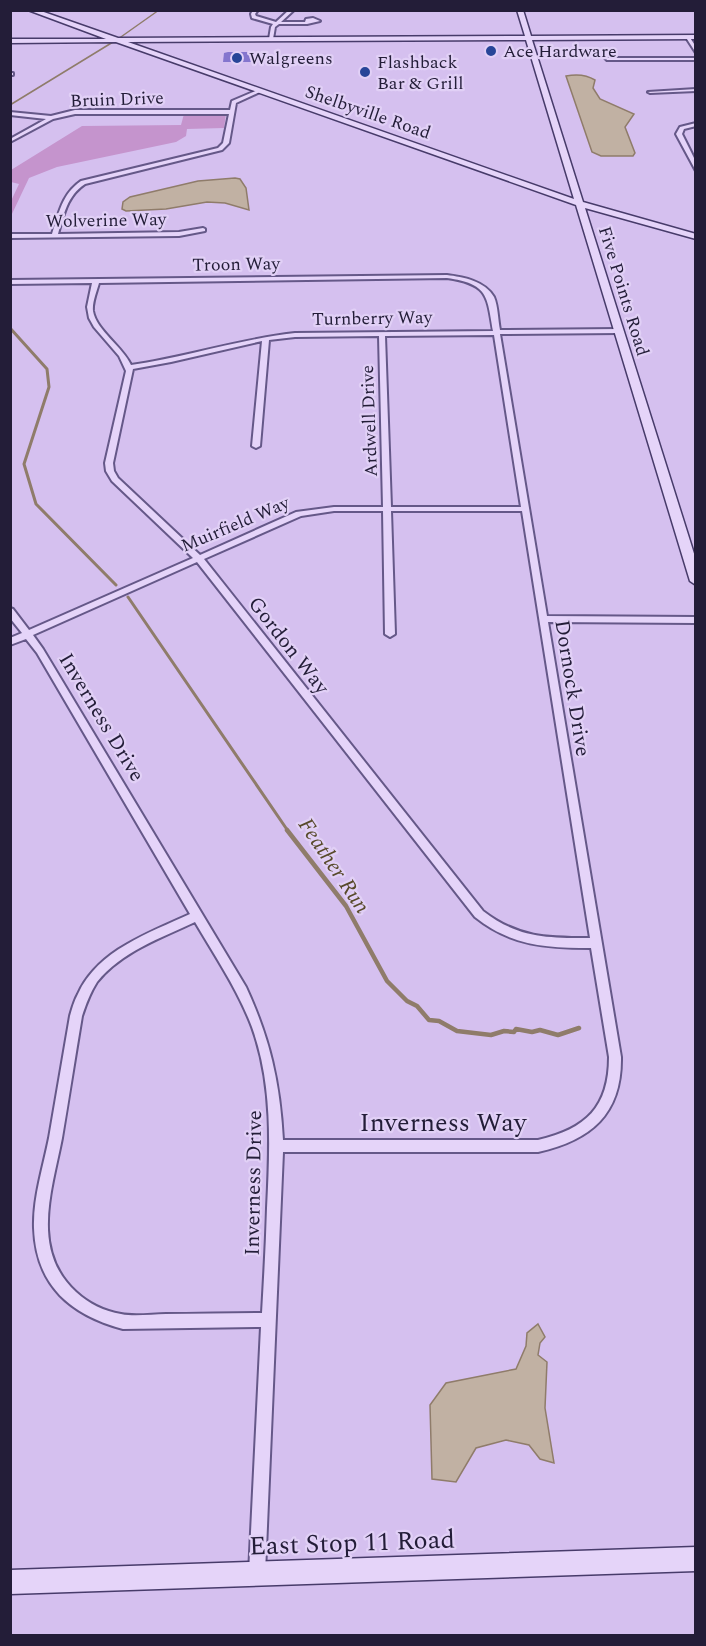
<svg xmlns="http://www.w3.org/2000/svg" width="706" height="1646" viewBox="0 0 706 1646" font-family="Spectral,serif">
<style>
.green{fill:#c594cd}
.water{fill:#c1b1a3;stroke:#8f7c6a;stroke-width:1.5}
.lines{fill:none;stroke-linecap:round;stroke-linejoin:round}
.stream-far2{stroke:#8f7c6a;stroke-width:1.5}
.stream-far1{stroke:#8f7c6a;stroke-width:3}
.stream{stroke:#8f7c6a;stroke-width:4.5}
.building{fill:#8475ce}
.street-casing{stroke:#655888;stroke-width:4}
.secondary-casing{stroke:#473b6a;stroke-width:3}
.street{fill:#e5d4f9;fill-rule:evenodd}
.secondary{fill:#e5d4f9;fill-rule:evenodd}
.poi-dot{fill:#274598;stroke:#e1d0f6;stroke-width:2}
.labels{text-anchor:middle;stroke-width:4.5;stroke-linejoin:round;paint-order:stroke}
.far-poi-label{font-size:18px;fill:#231d38;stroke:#e1d0f6;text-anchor:start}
.far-street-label{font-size:18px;fill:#231d38;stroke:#e1d0f6}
.street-label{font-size:21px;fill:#231d38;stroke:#e1d0f6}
.water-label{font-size:22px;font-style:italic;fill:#584a2b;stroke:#e1d0f6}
.near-street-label{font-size:26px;fill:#231d38;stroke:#e1d0f6}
</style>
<rect width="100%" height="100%" fill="#d5c0ef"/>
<path class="green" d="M224 113 226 114 224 128 187 129 186 136 176 142 57 167 29 178 11 216V201L19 184 11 182V170L82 126 181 125 184 114Z"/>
<path class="water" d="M566 76C576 74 587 75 595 80L593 88 600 99 634 114 625 127 635 153 633 156H601L592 152Z
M235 178 240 179 246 188 249 210 225 203 207 202 166 209 126 211 122 209 123 202 130 197 198 181Z
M538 1324 545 1337 540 1343 538 1355 547 1362 545 1408 554 1463 540 1459 529 1445 506 1440 476 1448 456 1482 432 1479 430 1405 446 1383 516 1369 526 1346 527 1333Z"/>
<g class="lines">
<path class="stream-far2" d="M118 39 159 10
M10 105 113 42"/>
<path class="stream-far1" d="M10 328 47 369 49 387 24 464 36 504 116 585
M128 597 288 831"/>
<path class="stream" d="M287 830 346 906 387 981 407 1001 417 1006 429 1020 439 1021 457 1031 491 1035 504 1031 514 1032 516 1029 532 1032 540 1030 558 1035 579 1028"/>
</g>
<path class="building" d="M228 52H252L251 62H223L224 53Z"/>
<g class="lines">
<g class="street-casing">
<path id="street" d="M253 10H258L255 14 256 16 276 22 289 10H294L281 22H305L306 19 313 18 320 21 307 24H279L275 27 273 39 271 40 269 39 271 27 273 24 252 18 251 14Z
M685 36H689L696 47V53Z
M605 58H696V60H607Z
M10 73H13V75H10Z
M696 89V91L650 93 648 92Z
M258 90 262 91 236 103 229 143 222 150 85 184C67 196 64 214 58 234L179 232 203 228 205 229V231L179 236 10 238V234H52C59 213 62 194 81 181L218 148 223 143 229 114H75L53 119 10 142V139L46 119 10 115V112L51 116 75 110H230L232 101Z
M696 123V126L684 129 682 134 696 162V171L676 134 680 127Z
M447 275C463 277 485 281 494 297 498 306 498 320 500 330L619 329 622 331 619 333 500 334 547 616 696 617V623L548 622 621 1057C622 1114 591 1140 538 1152H283L265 1573 263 1579 257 1581 251 1579 249 1573 261 1327 123 1329C71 1315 36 1286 34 1228 33 1198 43 1168 49 1138 56 1097 63 1057 70 1016 72 1009 74 1001 78 994 98 950 149 933 190 914L37 653 26 639 10 645V638L22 633 10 618V608L13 609 29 630 193 558 112 481 106 471 105 463 126 371 119 356 94 327 89 318 87 307 92 283 10 284V280ZM447 278C488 284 487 295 493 331L295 333C240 339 187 357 131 365 123 347 96 330 93 311 92 302 97 291 99 283ZM494 335 521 507H391L385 336ZM379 336 383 507H334L296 512 200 555 118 478 114 471 113 463 133 369 171 362 262 341 252 446 256 448 260 446 269 340 295 337ZM334 511H383L385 634 390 637 395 634 391 511H522L590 938C547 938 518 938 483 911L204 559 301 516ZM197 562 475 917C511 946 547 948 591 948L609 1057C609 1107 586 1129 538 1140H283C280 1083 270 1039 246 987L43 649 33 635ZM195 922C215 956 238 990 252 1027 273 1085 270 1147 267 1208 266 1243 264 1278 262 1313 230 1313 198 1314 166 1314 152 1314 135 1317 121 1314 104 1311 89 1304 76 1292 30 1250 52 1190 62 1138 69 1097 75 1057 82 1016 86 1004 90 993 97 982 121 952 161 938 195 922Z"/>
</g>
<g class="secondary-casing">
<path id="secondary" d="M28 10H38L118 38 525 36 517 10H523L531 36 696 35V39L532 40 583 202 696 234V239L585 208 696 560V585L690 581 576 205 116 42 10 43V39H106ZM526 40 574 199 128 42Z
M696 1547V1571L10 1594V1570Z"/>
</g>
<use href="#street" class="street"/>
<use href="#secondary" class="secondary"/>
</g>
<g class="poi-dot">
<circle cx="491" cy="51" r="6"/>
<circle cx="237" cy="58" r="6"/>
<circle cx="365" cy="72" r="6"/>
</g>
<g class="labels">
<g class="far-poi-label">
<text x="503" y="57">Ace Hardware</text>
<text x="249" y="64">Walgreens</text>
<text x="377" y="68">Flashback<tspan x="377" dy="21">Bar &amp; Grill</tspan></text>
</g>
<g class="far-street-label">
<text transform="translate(117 99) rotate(-2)" y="6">Bruin Drive</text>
<text transform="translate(368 112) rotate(19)" y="6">Shelbyville Road</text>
<text transform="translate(106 220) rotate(-1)" y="6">Wolverine Way</text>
<text transform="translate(236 264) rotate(-1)" y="6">Troon Way</text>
<text transform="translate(624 291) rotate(73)" y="6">Five Points Road</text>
<text transform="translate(372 318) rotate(-1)" y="6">Turnberry Way</text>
<text transform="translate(369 421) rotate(-92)" y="6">Ardwell Drive</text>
<text transform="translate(235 524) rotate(-23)" y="6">Muirfield Way</text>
</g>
<g class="street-label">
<text transform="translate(289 645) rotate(52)" y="7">Gordon Way</text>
<text transform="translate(573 688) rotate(81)" y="7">Dornock Drive</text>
<text transform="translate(102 717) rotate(59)" y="7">Inverness Drive</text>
<text transform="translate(253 1183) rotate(-89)" y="7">Inverness Drive</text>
</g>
<g class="water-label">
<text transform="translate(335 865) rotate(56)" y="8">Feather Run</text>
</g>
<g class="near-street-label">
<text x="443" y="1131">Inverness Way</text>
<text transform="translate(352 1542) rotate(-2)" y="9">East Stop 11 Road</text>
</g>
</g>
<rect width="706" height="1646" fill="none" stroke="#231d38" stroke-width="24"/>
</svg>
